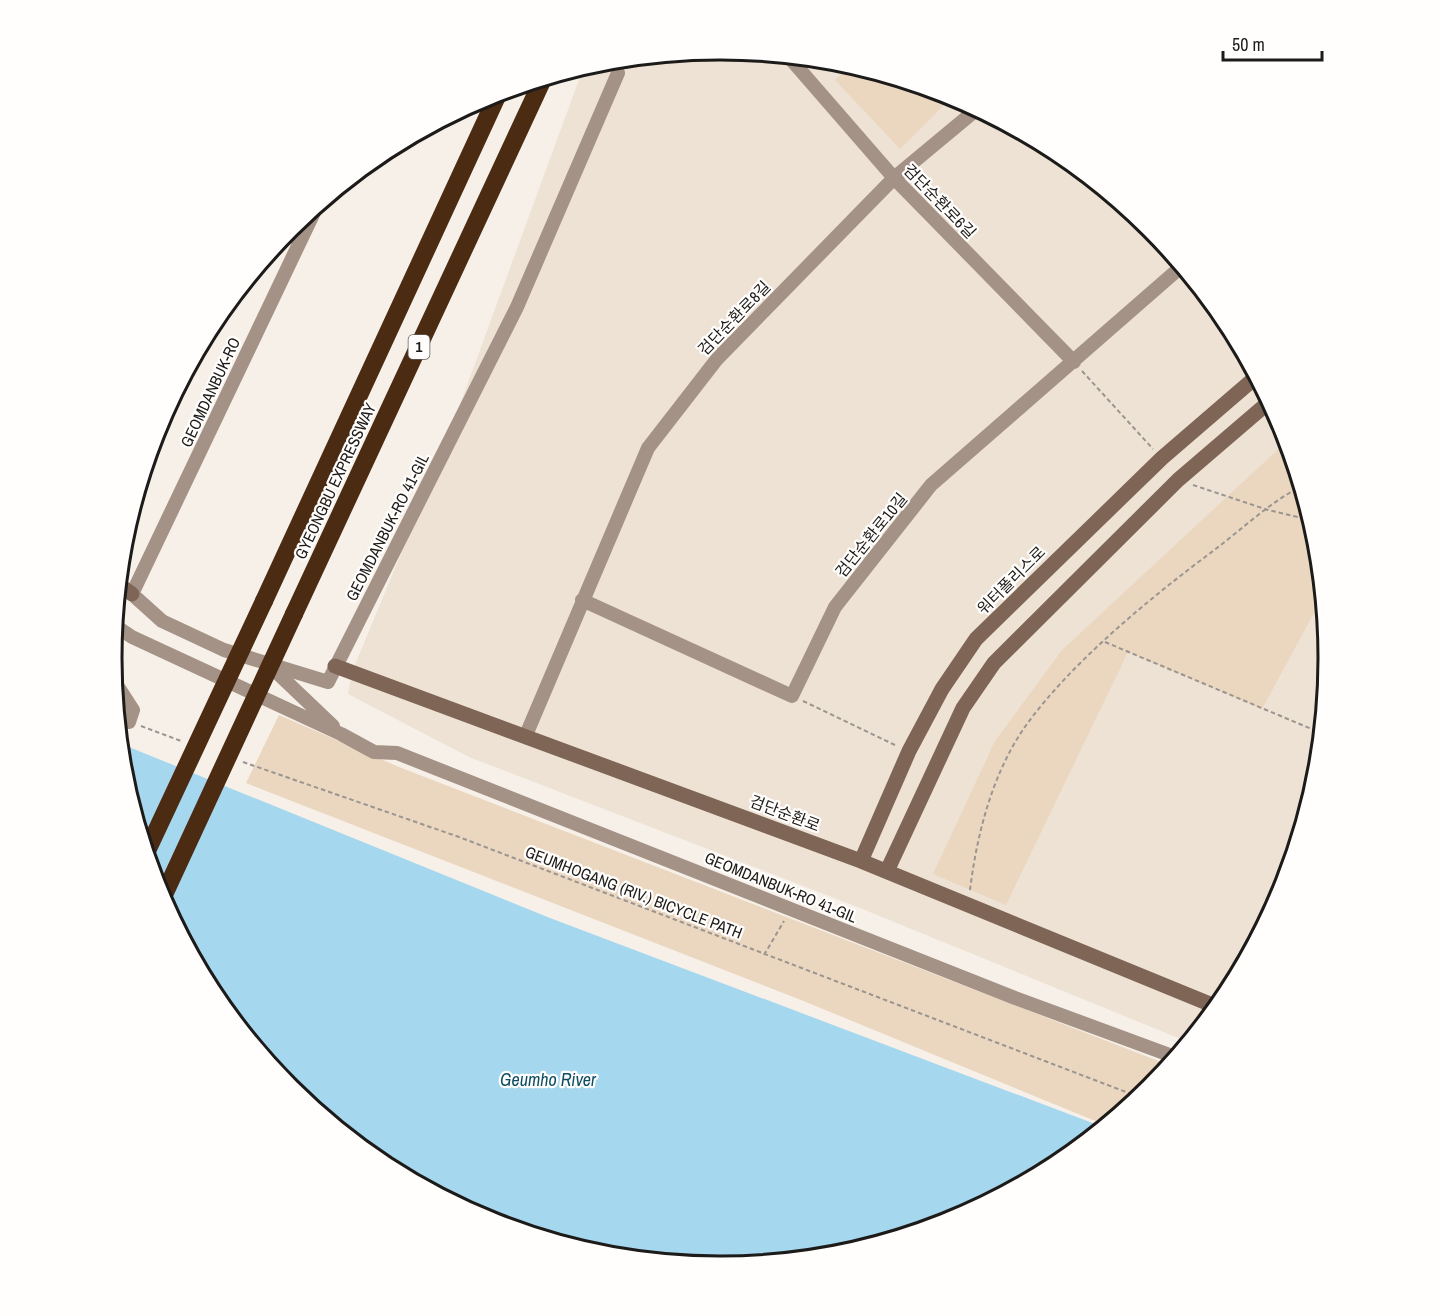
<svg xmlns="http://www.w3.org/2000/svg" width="1439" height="1316" viewBox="0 0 1439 1316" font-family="'Archivo Narrow','Noto Sans KR',sans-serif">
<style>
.built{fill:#ede2d4}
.green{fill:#ebd7bf}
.water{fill:#a5d7ee}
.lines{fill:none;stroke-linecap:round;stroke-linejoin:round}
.path{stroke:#9a9590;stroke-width:2;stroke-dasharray:4.5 3;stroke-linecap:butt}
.street{stroke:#a49287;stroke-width:14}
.secondary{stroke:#7e6555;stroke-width:15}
.highway{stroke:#4c2b13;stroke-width:18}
.highway-bridge{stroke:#4c2b13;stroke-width:18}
.labels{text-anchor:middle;stroke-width:4.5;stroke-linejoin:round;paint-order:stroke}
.shield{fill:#fffefc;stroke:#615f5d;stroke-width:1.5}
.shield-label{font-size:15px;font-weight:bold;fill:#1d1b19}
.street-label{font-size:16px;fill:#1d1b19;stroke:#fffefc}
.water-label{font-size:18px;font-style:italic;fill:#0c4d65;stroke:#fffefc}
.rim{fill:none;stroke:#1d1b19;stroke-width:3}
</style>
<rect width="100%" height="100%" fill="#f6f0e8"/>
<path class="built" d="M720 50 839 61 953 96 1058 152 1150 228 1226 320 1282 425 1316 540 1328 658 1316 777 1282 891 1225 996 1188 1042 855 906 469 757 348 694 352 672 439 462 584 66 601 61Z"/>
<path class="green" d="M851 65 953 96 900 149 835 80Z
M1287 441 1316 540 1322 598 1262 709 1128 652 1006 905 933 874 995 741 1062 650Z
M279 715 399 767 1169 1065 1150 1089 1105 1125 801 1000 246 783Z"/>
<path class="water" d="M119 743 550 918 1103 1127 1057 1164 952 1220 838 1255 719 1266 600 1255 486 1220 381 1164 289 1088 213 996 157 891 123 776Z"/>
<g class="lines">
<path class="path" d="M1082 371 1153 449
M1193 485 1268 510 1310 520
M1105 642 1321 733
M803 701 895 745
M141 726 181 741
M243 762 459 837 1139 1097
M970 890C977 833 993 771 1027 724 1073 661 1150 598 1213 551 1241 530 1269 503 1300 487
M764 955 784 921"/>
<path class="street" d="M788 56 894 178 1074 362
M318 204 132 594 162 621 224 650 328 682 517 307 618 73
M582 600 792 696 835 607 931 485 1182 266
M114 625 132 637 341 734 374 752 397 753 1015 998 1175 1057
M271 667 333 726
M113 679 133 710 129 722
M526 735 648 448 717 359 894 178 977 109"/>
<path class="secondary" d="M118 584 132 594
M335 666 861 861 1217 1007
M861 861 909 751 942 689 976 639 1162 458 1256 377
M887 871 963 708 994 663 1178 480 1269 402"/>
<path class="highway" d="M264 601 499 92
M294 614 543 79"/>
<path class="highway-bridge" d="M146 853 264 601
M162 899 294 614"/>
</g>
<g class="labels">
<rect class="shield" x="408.5" y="335" width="21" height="24" rx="4.5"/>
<g class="shield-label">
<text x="419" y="352">1</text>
</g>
<g class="street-label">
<text transform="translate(940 201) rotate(46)" y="6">검단순환로6길</text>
<text transform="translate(734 318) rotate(-46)" y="6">검단순환로8길</text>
<text transform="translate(210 392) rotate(-65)" y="6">GEOMDANBUK-RO</text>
<text transform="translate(335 481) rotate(-65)" y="6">GYEONGBU EXPRESSWAY</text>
<text transform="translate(387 527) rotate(-63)" y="6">GEOMDANBUK-RO 41-GIL</text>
<text transform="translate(871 535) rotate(-51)" y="6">검단순환로10길</text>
<text transform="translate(1011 580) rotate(-45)" y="6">워터폴리스로</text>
<text transform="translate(785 813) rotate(21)" y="6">검단순환로</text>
<text transform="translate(781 887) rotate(22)" y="6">GEOMDANBUK-RO 41-GIL</text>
<text transform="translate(634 892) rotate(21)" y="6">GEUMHOGANG (RIV.) BICYCLE PATH</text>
</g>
<g class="water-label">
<text x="548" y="1086">Geumho River</text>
</g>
</g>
<path d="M0 0H1439V1316H0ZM122 658a598 598 0 1 1 1196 0a598 598 0 1 1-1196 0Z" fill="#fffefc" fill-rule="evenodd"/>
<path class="rim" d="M122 658a598 598 0 1 1 1196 0a598 598 0 1 1-1196 0Z"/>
<path d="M1223 51v9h99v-9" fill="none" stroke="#1d1b19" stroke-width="3"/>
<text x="1232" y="51" font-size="18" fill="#1d1b19" stroke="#fffefc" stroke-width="4.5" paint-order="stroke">50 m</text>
</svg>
